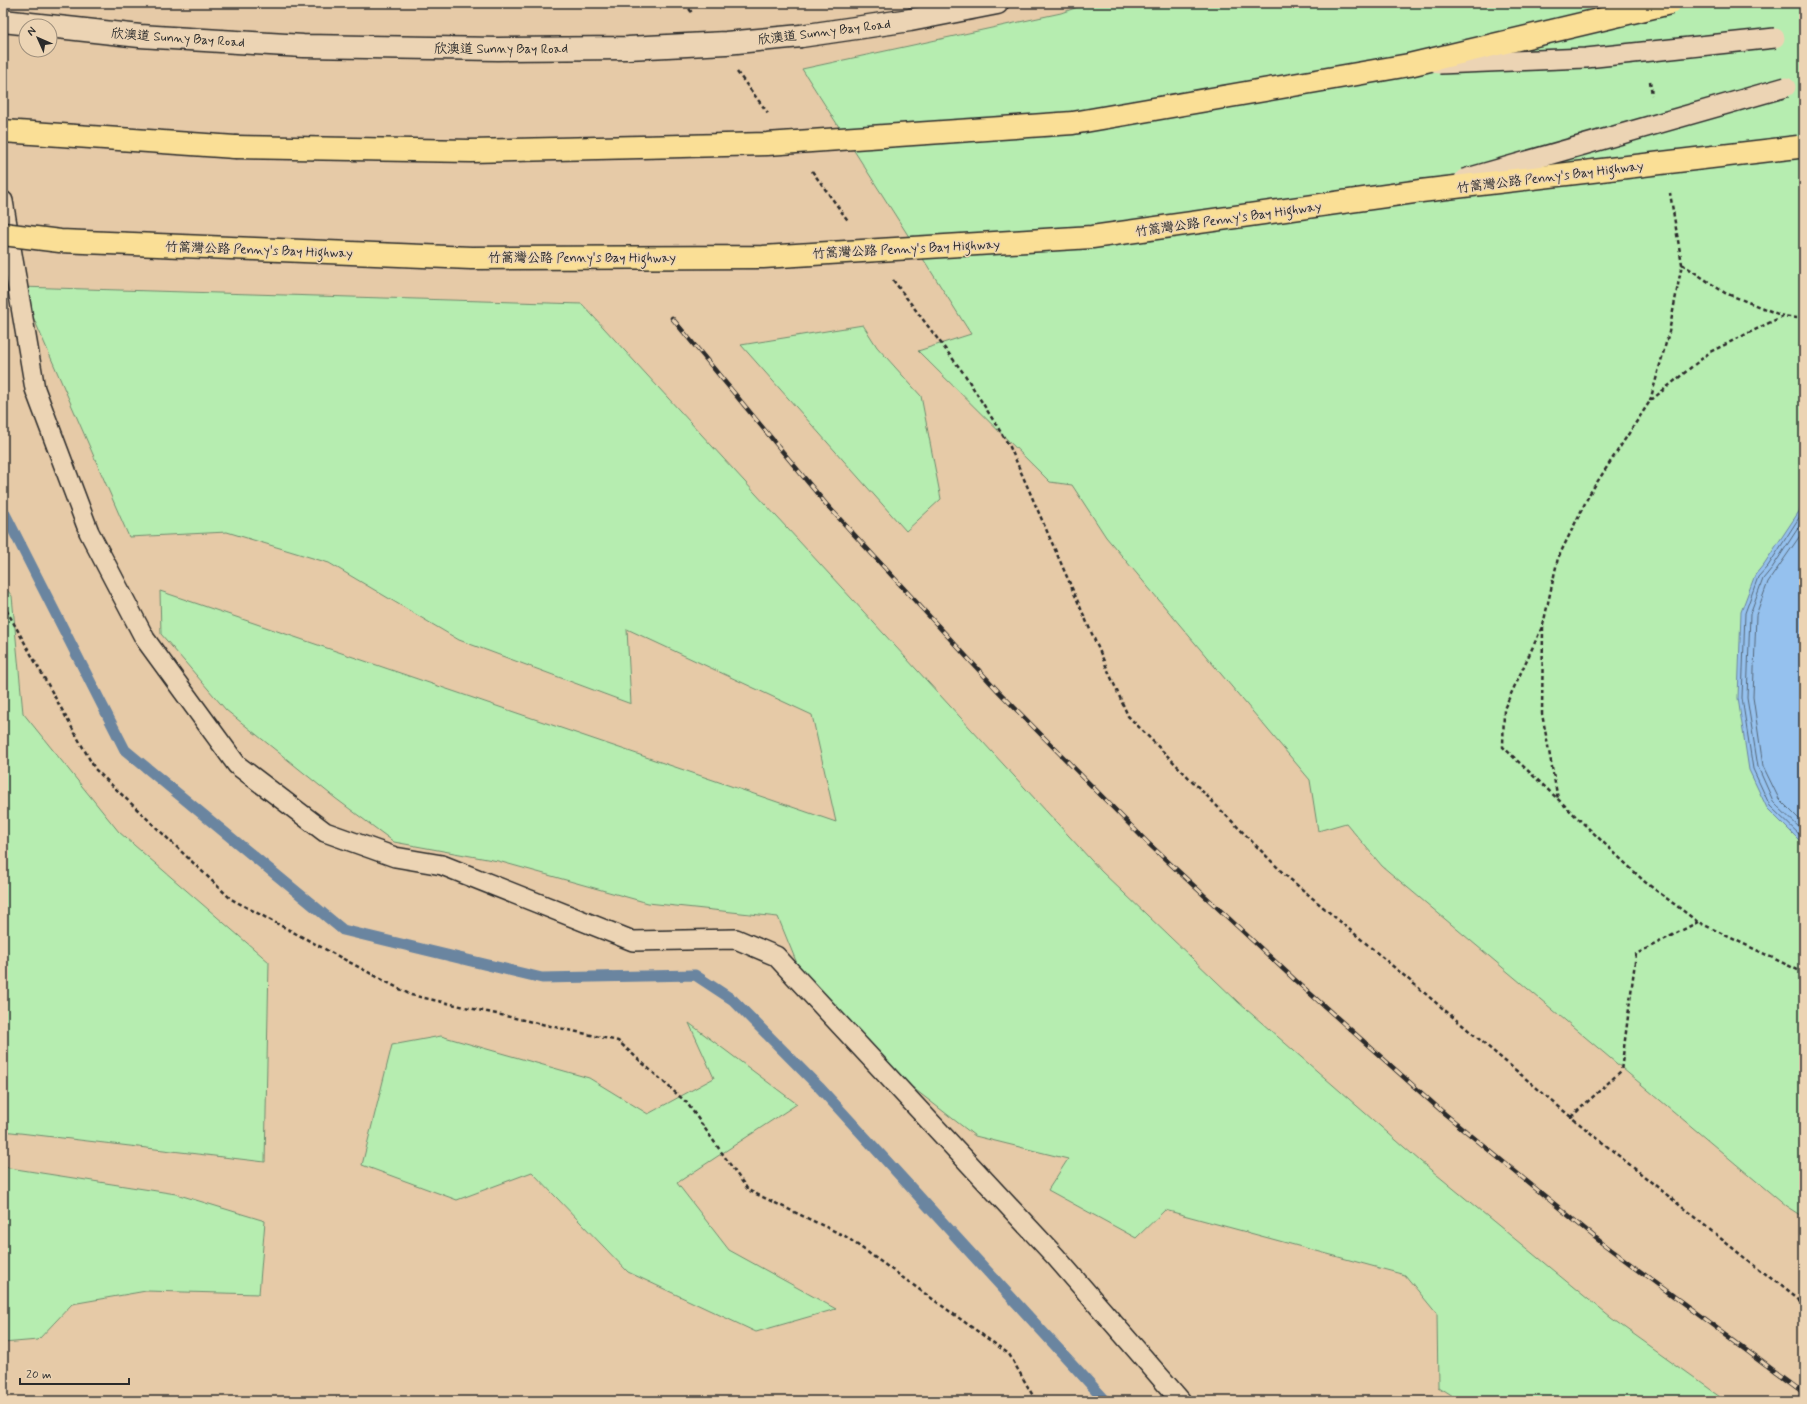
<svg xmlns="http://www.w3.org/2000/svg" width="1807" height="1404" viewBox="0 0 1807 1404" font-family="Mynerve,'LXGW WenKai TC',sans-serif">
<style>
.green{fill:#b6edb0;stroke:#708c6e}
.water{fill:#95c1ee;stroke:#6b85a0}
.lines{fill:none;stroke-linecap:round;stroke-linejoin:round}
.shore{stroke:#556779;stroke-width:1}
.stream{stroke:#6b85a0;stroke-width:11}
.service-casing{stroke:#2b2b2b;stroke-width:22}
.secondary-casing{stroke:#2b2b2b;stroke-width:25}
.motorway-casing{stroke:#2b2b2b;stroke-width:25}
.path{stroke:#2b2b2b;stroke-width:2.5;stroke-dasharray:4 3;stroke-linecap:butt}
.service{stroke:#ecd4b4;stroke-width:19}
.secondary{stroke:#ecd4b4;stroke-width:22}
.motorway{stroke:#fadf96;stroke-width:22}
.rail-casing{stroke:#2b2b2b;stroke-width:4.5}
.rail{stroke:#ecd4b4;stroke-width:3;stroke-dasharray:9;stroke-linecap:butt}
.service-bridge-casing{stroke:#2b2b2b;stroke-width:22;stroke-linecap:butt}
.secondary-bridge-casing{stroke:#2b2b2b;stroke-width:25;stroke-linecap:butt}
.motorway-bridge-casing{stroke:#2b2b2b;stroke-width:25;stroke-linecap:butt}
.service-bridge{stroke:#ecd4b4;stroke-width:19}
.secondary-bridge{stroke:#ecd4b4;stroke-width:22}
.motorway-bridge{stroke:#fadf96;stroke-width:22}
.labels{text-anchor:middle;stroke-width:3;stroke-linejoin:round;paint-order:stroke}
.street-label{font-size:13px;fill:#2b2b2b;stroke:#ecd4b4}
</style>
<rect width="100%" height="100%" fill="#e6caa7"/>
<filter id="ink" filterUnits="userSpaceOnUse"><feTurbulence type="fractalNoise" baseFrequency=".025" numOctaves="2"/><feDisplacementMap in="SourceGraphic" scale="8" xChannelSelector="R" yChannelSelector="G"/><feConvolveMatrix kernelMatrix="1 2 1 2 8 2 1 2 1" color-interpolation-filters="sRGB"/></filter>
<g filter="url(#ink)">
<path class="green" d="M1089 3H1804V1218L1787 1207 1382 866 1346 823 1318 831 1310 780 1106 537 1072 485 1050 482 918 351 971 334 802 69 1061 13Z
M20 287 582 304 1101 871 1238 1002 1420 1161 1611 1318 1727 1401H1460L1438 1387 1437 1314 1405 1275 1165 1210 1136 1238 1048 1190 1068 1159 975 1136 899 1077 798 966 778 917 648 903 498 861 394 842 335 798 226 710 161 634 160 591 836 822 812 715 627 629 631 704 459 640 329 563 227 532 129 537Z
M863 325 877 347 921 396 941 499 906 531 741 345Z
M3 585 12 596 23 713 119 832 269 962 265 1162 3 1131Z
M689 1023 797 1104 677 1183 729 1250 836 1309 756 1332 628 1272 532 1172 457 1200 362 1165 392 1045 441 1036 589 1078 648 1114 714 1078Z
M3 1167 176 1194 265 1221 259 1294 146 1291 72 1304 38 1340 3 1343Z"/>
<path class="water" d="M1804 504V845L1767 808 1749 770 1738 698 1741 612 1755 575 1764 564Z"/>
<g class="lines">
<path class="shore" d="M1804 510 1768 566 1758 577 1745 613 1742 698 1753 769 1770 806 1804 839
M1804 519 1772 568 1763 579 1750 614 1747 698 1758 767 1774 803 1804 832
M1804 530 1768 582 1756 615 1753 697 1763 766 1779 799 1804 824"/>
<path class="stream" d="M3 510 125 750 343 930 542 978 695 975 733 1000 819 1087 1106 1401"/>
<g class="service-casing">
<path id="service" d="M3 201 35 389 89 532 145 639 237 765 325 832 395 857 442 865 633 941 736 939 776 956 1055 1256 1181 1401"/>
</g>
<g class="secondary-casing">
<path id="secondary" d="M801 36 910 20 997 3"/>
</g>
<g class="motorway-casing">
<path id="motorway" d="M3 131 235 147"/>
</g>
<path class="path" d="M685 3 693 14
M737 72 768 113
M1650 81 1652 95
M812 171 849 222
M1682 264 1725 293 1783 316
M893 280 965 375 1010 447 1128 716 1284 874 1571 1117 1804 1306
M1804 319 1783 316 1710 352 1650 401 1590 493 1558 558 1543 625 1504 709 1503 747 1645 882 1698 922 1804 973
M1650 401 1669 332 1682 264 1670 193
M3 604 95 769 231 899 411 995 618 1041 687 1103 748 1190 845 1236 1009 1354 1036 1401
M1543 627 1542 714 1558 799
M1571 1117 1621 1071 1636 954 1698 922"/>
<use href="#service" class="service"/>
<use href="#secondary" class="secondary"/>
<use href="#motorway" class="motorway"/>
<g class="rail-casing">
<path id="rail" d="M672 318 826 504 999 692 1149 844 1295 980 1445 1114 1602 1243 1804 1393"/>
</g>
<use href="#rail" class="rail"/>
<g class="service-bridge-casing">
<path id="service-bridge" d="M1439 64 1586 58 1775 38
M1464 179 1786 87"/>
</g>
<g class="secondary-bridge-casing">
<path id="secondary-bridge" d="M3 21 140 36 303 46 498 49 628 48 726 43 801 36"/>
</g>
<g class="motorway-bridge-casing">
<path id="motorway-bridge" d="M235 147 471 151 767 144 1073 123 1409 65 1670 3
M3 234 60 241 471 258 763 257 1092 237 1421 191 1798 147"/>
</g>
<use href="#service-bridge" class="service-bridge"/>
<use href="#secondary-bridge" class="secondary-bridge"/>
<use href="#motorway-bridge" class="motorway-bridge"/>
</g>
</g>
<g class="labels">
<g class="street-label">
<text transform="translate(824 31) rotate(-7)" y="5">欣澳道 Sunny Bay Road</text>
<text transform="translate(178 37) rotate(4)" y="5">欣澳道 Sunny Bay Road</text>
<text x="501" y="53">欣澳道 Sunny Bay Road</text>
<text transform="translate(1550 176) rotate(-7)" y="5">竹篙灣公路 Penny's Bay Highway</text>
<text transform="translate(1228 218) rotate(-8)" y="5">竹篙灣公路 Penny's Bay Highway</text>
<text transform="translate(906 248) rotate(-3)" y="5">竹篙灣公路 Penny's Bay Highway</text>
<text transform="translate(259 249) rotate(2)" y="5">竹篙灣公路 Penny's Bay Highway</text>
<text x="582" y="262">竹篙灣公路 Penny's Bay Highway</text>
</g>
</g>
<rect width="1807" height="1404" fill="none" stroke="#ecd4b4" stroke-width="16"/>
<rect x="8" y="8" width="1791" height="1388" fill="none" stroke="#2b2b2b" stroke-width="1.5" filter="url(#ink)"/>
<g transform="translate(38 38) rotate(315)"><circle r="19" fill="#ecd4b4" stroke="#9f907d"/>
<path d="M0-3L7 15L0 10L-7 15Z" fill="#2b2b2b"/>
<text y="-6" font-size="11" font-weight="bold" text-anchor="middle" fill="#2b2b2b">N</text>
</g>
<path d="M20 1378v6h109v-6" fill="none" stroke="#2b2b2b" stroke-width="2"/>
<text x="26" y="1378" font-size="12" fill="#2b2b2b" stroke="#ecd4b4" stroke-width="3" paint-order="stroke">20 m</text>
</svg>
